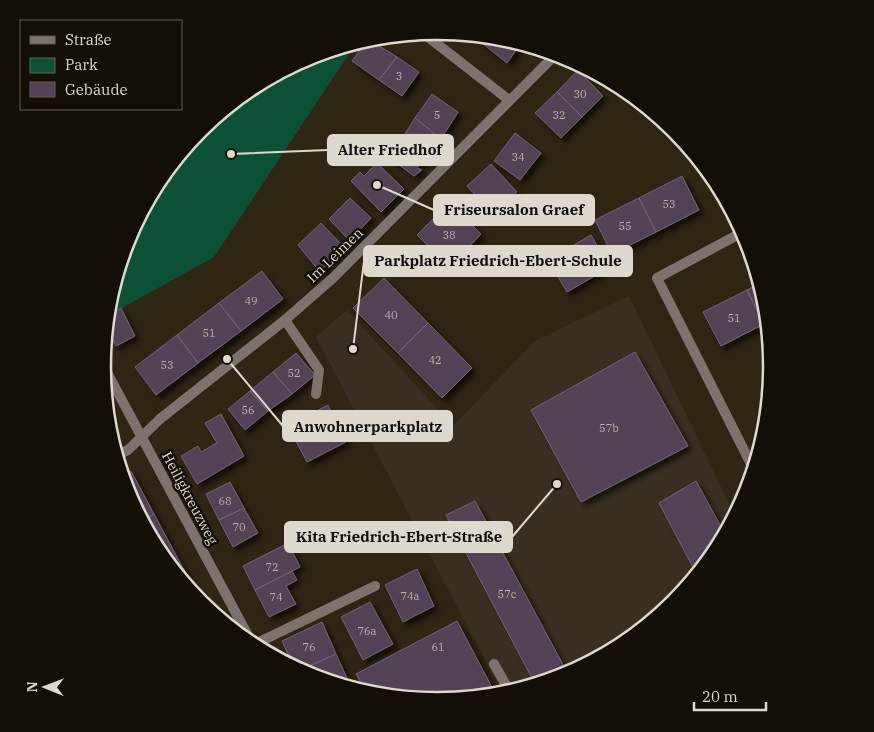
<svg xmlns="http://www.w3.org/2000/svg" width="874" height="732" viewBox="0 0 874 732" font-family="'IBM Plex Serif',serif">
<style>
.education{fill:#392f20}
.green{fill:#0c5135}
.building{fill:#524354;stroke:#726274;filter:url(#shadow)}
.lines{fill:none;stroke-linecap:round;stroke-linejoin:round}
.service{stroke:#7c736d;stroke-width:10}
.minor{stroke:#7c736d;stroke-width:10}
.tertiary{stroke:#7c736d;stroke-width:10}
.labels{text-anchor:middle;stroke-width:5;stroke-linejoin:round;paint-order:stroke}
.number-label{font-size:11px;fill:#bcb3af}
.street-label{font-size:14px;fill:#dfd8cd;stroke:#130f07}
.rim{fill:none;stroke:#dfd8cd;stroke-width:2.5}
.leader{fill:none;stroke:#dfd8cd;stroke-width:2}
.callout-dot{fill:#dfd8cd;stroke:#130f07;stroke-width:2}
.callout{fill:#dfd8cd;stroke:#dfd8cd;stroke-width:2}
.callout-label{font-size:15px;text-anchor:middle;font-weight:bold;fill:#111}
</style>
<defs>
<filter id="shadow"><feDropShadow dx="4.5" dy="4.5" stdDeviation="2.5" flood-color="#0009"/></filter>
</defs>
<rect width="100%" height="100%" fill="#2f2513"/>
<path class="education" d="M629 296 735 516 715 552 674 603 623 644 565 675 503 694 316 337 347 310 453 426 536 340Z"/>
<path class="green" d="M357 42 214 257 113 313 108 308 109 300C115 280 120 258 128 238 158 160 232 89 309 57 324 50 341 47 357 42Z"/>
<path class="building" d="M472 35 503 38 521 43 507 63Z
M368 39 397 57 379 80 352 61Z
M397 57 419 72 402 96 379 80Z
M578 70 603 96 582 117 557 92Z
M557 92 582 117 561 138 535 113Z
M432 94 458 112 441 139 415 118Z
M415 118 441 139 426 157 401 140Z
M515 133 541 153 520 180 494 161Z
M401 140 426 157 417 168 422 170 414 176 387 156Z
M377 163 404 189 381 212 351 181 360 172 364 176Z
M491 164 517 192 493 214 467 186Z
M682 176 699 210 656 232 639 198Z
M350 198 371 218 350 241 329 219Z
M639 198 656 232 612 254 595 220Z
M449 203 481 234 450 267 417 235Z
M321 223 344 247 320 272 298 245Z
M591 235 610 267 567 292 548 260Z
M262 271 283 299 241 331 219 303Z
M384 278 428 323 398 353 353 308Z
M760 283 765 301 767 322 764 324 747 290Z
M747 290 764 324 721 346 703 312Z
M219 303 241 331 198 363 177 335Z
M121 308 135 336 116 346 106 326 107 316Z
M428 323 472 368 442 398 398 353Z
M177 335 198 363 156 395 135 367Z
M635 352 688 446 581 502 531 410Z
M296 353 315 375 292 394 273 372Z
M273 372 292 394 268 411 250 391Z
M250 391 268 411 245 430 228 409Z
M328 405 346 442 307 462 288 426Z
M221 414 244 456 197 484 181 456 198 446 201 452 217 443 205 423Z
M131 471 154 514 142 521 128 494 122 475Z
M696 481 725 534 715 552 697 575 659 503Z
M230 482 244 508 219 520 206 494Z
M475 501 568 674 565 675 535 684 446 515Z
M244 508 258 533 233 547 219 520Z
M154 514 177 557 167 562 159 552 142 521Z
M288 543 300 567 255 590 243 566Z
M177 557 200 599 198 600 167 562Z
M417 569 434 606 403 622 385 585Z
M292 571 297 580 286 586 296 604 269 617 255 590Z
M370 602 393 644 363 660 341 617Z
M457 621 496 695 437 701 366 692 356 674Z
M322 622 336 654 300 670 294 667 282 641Z
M336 654 350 685 347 687 300 670Z"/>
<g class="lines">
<path class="service" d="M285 320 319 370 316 394
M253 645 375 586
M494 664 510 692"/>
<path class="minor" d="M423 33 509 100
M743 232 657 278 754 470
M116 456 128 450 160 419 285 320 333 278 556 54"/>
<path class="tertiary" d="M102 363 253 645"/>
</g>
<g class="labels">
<g class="number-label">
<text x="399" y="80">3</text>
<text x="580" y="98">30</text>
<text x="437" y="119">5</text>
<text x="559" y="119">32</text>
<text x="518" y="161">34</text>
<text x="669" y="208">53</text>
<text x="625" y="230">55</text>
<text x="449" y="239">38</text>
<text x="251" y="305">49</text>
<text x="391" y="319">40</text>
<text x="734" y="322">51</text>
<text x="209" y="337">51</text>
<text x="435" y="364">42</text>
<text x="167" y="369">53</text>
<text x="294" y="377">52</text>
<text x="248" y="414">56</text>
<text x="609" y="432">57b</text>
<text x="225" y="505">68</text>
<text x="239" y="531">70</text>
<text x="272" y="571">72</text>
<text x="507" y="598">57c</text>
<text x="410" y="600">74a</text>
<text x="276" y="601">74</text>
<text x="367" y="635">76a</text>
<text x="309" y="651">76</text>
<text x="438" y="651">61</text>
</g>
<g class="street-label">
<text transform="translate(335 255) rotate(-44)" y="5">Im Leimen</text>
<text transform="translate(190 498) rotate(62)" y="5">Heiligkreuzweg</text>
</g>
</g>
<path d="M0 0H874V732H0ZM111 366a326 326 0 1 1 652 0a326 326 0 1 1-652 0Z" fill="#130f07" fill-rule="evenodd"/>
<path class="rim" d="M111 366a326 326 0 1 1 652 0a326 326 0 1 1-652 0Z"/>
<path class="leader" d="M231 154L328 150M377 185L434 210M353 349L364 261M227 359L283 426M557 484L512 537"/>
<g class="callout-dot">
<circle cx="231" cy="154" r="5"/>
<circle cx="377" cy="185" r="5"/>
<circle cx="353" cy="349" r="5"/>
<circle cx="227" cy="359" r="5"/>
<circle cx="557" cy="484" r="5"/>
</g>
<g class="callout">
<rect x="328" y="135" width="125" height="30" rx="5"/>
<rect x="434" y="195" width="160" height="30" rx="5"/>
<rect x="364" y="246" width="268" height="30" rx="5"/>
<rect x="283" y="411" width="169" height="30" rx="5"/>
<rect x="285" y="522" width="227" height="30" rx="5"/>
</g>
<g class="callout-label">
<text x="390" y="155">Alter Friedhof</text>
<text x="514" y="215">Friseursalon Graef</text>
<text x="498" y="266">Parkplatz Friedrich-Ebert-Schule</text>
<text x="368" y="432">Anwohnerparkplatz</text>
<text x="399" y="542">Kita Friedrich-Ebert-Straße</text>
</g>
<rect x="20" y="20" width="162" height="90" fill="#130f07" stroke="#655f56"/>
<rect x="30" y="36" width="25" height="8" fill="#7c736d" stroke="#655f56"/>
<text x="65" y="45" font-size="15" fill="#dfd8cd">Straße</text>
<rect x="30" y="58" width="25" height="15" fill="#0c5135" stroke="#655f56"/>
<text x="65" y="70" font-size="15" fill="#dfd8cd">Park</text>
<rect x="30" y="82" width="25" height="15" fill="#524354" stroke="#655f56"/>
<text x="65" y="95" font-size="15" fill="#dfd8cd">Gebäude</text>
<g transform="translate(45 687) rotate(271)" stroke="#130f07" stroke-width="4" paint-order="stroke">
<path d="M0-4L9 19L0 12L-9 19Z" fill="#dfd8cd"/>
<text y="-8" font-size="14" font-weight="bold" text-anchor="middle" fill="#dfd8cd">N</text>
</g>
<path d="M694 702v8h72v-8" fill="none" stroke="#dfd8cd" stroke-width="2.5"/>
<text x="702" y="702" font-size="15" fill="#dfd8cd" stroke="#130f07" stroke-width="4" paint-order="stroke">20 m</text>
</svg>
